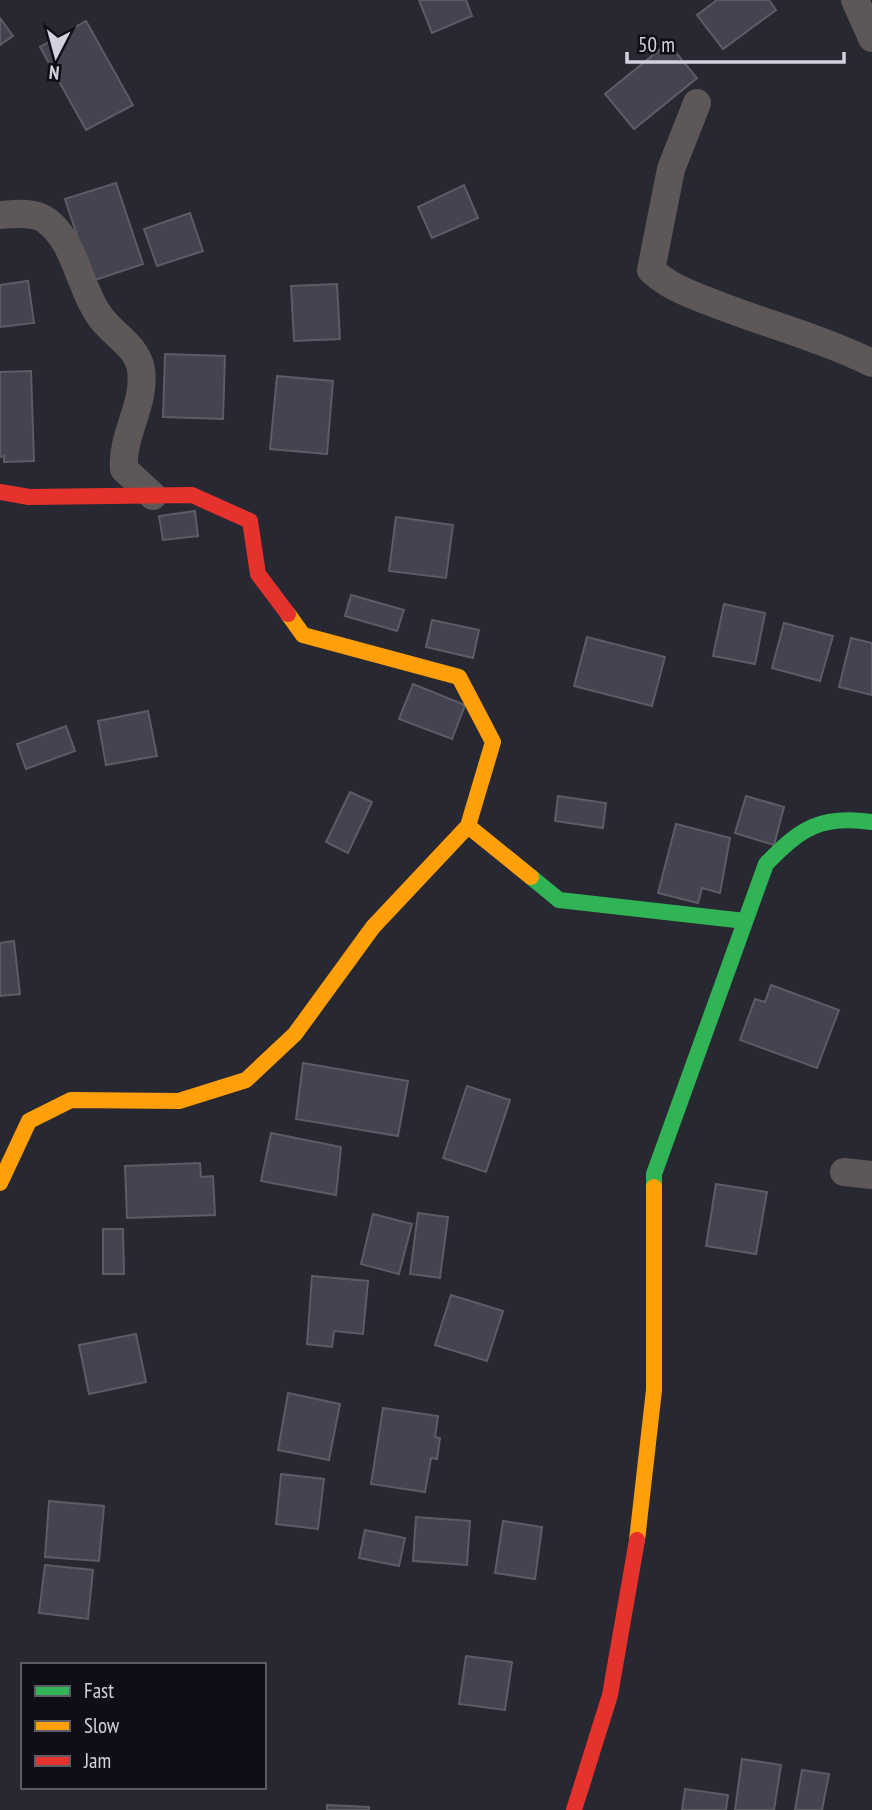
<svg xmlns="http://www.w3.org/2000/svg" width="872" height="1810" viewBox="0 0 872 1810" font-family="'PT Sans Narrow',sans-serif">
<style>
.building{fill:#444450;stroke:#5c5c66;stroke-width:2}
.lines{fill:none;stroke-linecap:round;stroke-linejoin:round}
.street{stroke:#5d5857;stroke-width:28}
.fast{stroke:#30b455;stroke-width:16}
.slow{stroke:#ff9f0a;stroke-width:16}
.jam{stroke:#e5322d;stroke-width:16}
</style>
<rect width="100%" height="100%" fill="#282833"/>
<path class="building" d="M419 0H466L472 16 432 33Z
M717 0H769L776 10 723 49 697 15Z
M0 18 13 36 0 45Z
M86 21 133 105 86 130 40 47Z
M668 43 697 78 634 129 605 94Z
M116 183 143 264 92 281 65 199Z
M464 185 478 218 432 238 418 207Z
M190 213 203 251 157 266 144 229Z
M28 281 34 323 0 327V285Z
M337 284 340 339 294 341 291 286Z
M165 354 225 356 223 419 163 417Z
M31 371 34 461 4 462V456L0 457V372Z
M277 376 333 381 327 454 270 449Z
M195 511 198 536 163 540 159 516Z
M396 517 453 525 446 578 389 571Z
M351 595 404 610 397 631 345 616Z
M724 604 765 613 755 664 713 656Z
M432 620 479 630 473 658 426 647Z
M784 623 833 636 820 681 772 668Z
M587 637 665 657 652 706 574 686Z
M851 638 872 643V695L839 687Z
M413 684 465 705 452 739 399 719Z
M148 711 157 756 106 765 98 721Z
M66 726 75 751 26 769 17 744Z
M350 792 372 802 348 853 326 842Z
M558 796 606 803 603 828 555 821Z
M746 796 784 807 774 845 735 833Z
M676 824 730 838 720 893 702 888 698 903 658 893Z
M14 941 20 994 0 996V943Z
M771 985 839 1010 817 1068 740 1040 755 999 765 1002Z
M303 1063 408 1081 398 1136 296 1119Z
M467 1086 510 1100 486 1172 443 1158Z
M271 1133 341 1147 336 1195 261 1181Z
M200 1163 201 1177 213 1176 215 1215 127 1218 125 1166Z
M716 1184 767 1192 756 1254 706 1246Z
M418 1213 448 1217 440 1278 410 1274Z
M373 1214 412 1224 399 1274 361 1264Z
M103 1229H123L124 1274H103Z
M312 1276 368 1281 363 1334 334 1331 332 1347 307 1344Z
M451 1295 503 1311 487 1361 435 1345Z
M136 1334 146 1382 89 1394 79 1345Z
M288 1393 340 1404 329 1460 278 1450Z
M383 1408 438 1416 435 1437 440 1438 437 1459 431 1458 425 1492 371 1484Z
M281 1474 324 1479 318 1529 276 1524Z
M49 1501 104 1506 99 1561 45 1557Z
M416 1517 470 1521 467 1565 413 1561Z
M503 1521 542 1527 535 1579 495 1573Z
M365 1530 405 1538 399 1566 359 1558Z
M45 1565 93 1570 88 1619 39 1613Z
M466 1656 512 1662 505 1710 459 1704Z
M742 1759 781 1765 774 1810H735Z
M802 1770 829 1774 822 1810H795Z
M685 1789 728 1795 726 1810H682Z
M327 1805 369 1807V1810H327Z"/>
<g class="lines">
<path class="street" d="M855 0 872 38
M697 103 671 169 651 270C669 287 690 294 713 303 766 324 821 338 872 363
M0 215C14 214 35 211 47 221 76 243 79 287 99 315 112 335 136 344 141 369 146 405 121 435 124 469L153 496
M844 1172 872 1175"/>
<path class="fast" d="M531 877 559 900 745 921
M654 1187V1174L766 864C801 828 820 815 872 822"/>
<path class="slow" d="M288 614 303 635 459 677 493 742 468 826 531 877
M0 1183 29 1121 71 1100 179 1101 246 1080 295 1034 373 927 468 826
M637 1540 654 1390V1187"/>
<path class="jam" d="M0 492 29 497 192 495 250 521 258 574 288 614
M574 1810 610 1695 637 1540"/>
</g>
<rect x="21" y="1663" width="245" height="126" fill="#0e0e17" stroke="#5c5c67" stroke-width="2"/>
<rect x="35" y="1686" width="35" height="10" fill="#30b455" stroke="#5c5c67" stroke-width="2"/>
<text x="84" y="1698" font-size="21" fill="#d2d2df">Fast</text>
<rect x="35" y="1721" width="35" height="10" fill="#ff9f0a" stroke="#5c5c67" stroke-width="2"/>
<text x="84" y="1733" font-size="21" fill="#d2d2df">Slow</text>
<rect x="35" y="1756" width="35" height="10" fill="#e5322d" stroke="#5c5c67" stroke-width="2"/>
<text x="84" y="1768" font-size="21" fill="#d2d2df">Jam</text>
<g transform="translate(56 56) rotate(186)" stroke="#0e0e17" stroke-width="5" paint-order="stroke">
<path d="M0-5L12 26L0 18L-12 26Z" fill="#d2d2df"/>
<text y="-10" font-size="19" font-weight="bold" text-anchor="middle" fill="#d2d2df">N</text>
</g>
<path d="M627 52v10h217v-10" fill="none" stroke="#d2d2df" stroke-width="3.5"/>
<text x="638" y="52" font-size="21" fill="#d2d2df" stroke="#0e0e17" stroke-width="5" paint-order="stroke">50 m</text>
</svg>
